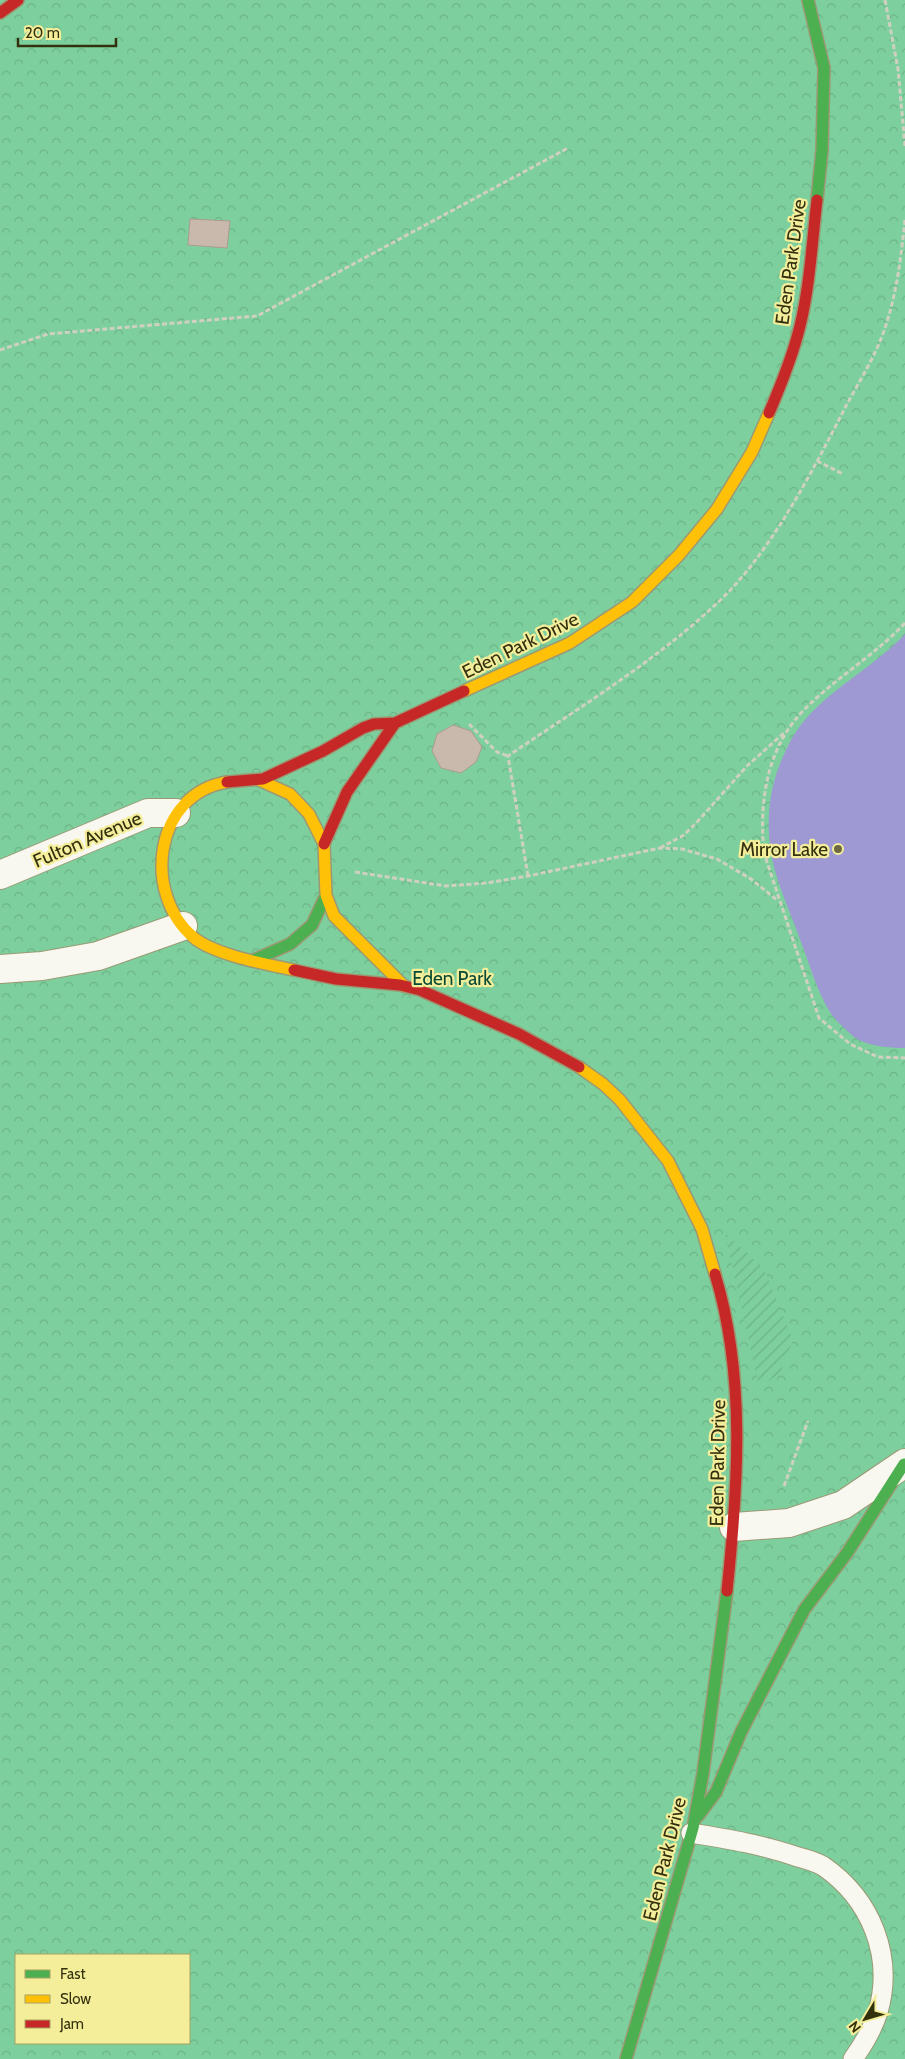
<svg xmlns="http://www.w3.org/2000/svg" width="905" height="2059" viewBox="0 0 905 2059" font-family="Cabin,sans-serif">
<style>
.park{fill:url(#park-crowns);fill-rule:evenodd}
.garden{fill:url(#garden-furrows)}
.water{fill:#9e98d3}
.building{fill:#c9b9ac;stroke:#ac9c90}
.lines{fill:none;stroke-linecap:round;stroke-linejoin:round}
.lane-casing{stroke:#9b9974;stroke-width:21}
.street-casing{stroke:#9b9974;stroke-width:30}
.fast-casing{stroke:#9b9974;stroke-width:14}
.slow-casing{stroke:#9b9974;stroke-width:14}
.jam-casing{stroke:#9b9974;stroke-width:14}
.path{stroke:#d0d0c1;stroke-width:3;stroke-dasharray:5 2.5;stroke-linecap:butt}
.lane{stroke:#f8f8f1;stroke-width:19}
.street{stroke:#f8f8f1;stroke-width:28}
.fast{stroke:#4caf50;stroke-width:11}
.slow{stroke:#ffc107;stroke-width:11}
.jam{stroke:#c62828;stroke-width:11}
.poi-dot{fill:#6b6842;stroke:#f4ee9b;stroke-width:2}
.labels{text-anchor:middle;stroke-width:4.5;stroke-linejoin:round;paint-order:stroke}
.street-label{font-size:19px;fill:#33300e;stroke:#f4ee9b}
.poi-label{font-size:19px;fill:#33300e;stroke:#f4ee9b;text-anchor:end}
.park-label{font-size:19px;fill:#074933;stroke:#f4ee9b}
</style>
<defs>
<pattern id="park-crowns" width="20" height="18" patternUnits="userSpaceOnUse" patternTransform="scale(1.25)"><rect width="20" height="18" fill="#7dd09e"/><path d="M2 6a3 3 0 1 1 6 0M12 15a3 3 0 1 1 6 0" fill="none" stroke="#6cb387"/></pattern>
<pattern id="garden-furrows" width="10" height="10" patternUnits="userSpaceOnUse" patternTransform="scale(1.25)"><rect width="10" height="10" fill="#7dd09e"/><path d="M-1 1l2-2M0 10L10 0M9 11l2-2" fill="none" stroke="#6cb387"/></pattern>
</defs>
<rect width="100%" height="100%" fill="#d3cfa2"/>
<path class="park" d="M0 0H905V2059H0ZM16 1955H189V2043H16Z"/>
<path class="garden" d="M725 1233 764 1269 793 1340 780 1373 759 1387Z"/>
<path class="water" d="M905 634V1048C890 1048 866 1046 854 1037 846 1030 836 1021 830 1012 817 992 810 965 801 942 789 907 770 871 769 834 767 803 774 773 788 746 811 697 869 673 905 634Z"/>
<path class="building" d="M190 219 230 221 227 248 188 245Z
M453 725 471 731 482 747 476 762 461 773 441 768 432 751 437 734Z"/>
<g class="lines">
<g class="lane-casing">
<path id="lane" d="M691 1833C728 1839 764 1845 798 1857 806 1859 816 1862 823 1866 871 1899 894 1956 878 2012 873 2028 863 2045 853 2059"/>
</g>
<g class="street-casing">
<path id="street" d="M0 875 148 813H176
M0 969 42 966 98 956 183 926
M734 1527 789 1523 843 1505 905 1463"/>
</g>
<g class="fast-casing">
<path id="fast" d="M808 0 824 68 822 150 817 200
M254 960 290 944 312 925 326 895
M698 1816 716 1792 741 1732 804 1610 847 1553 904 1464
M626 2059 693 1828 703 1773 727 1591"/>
</g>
<g class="slow-casing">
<path id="slow" d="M464 691 570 643 632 602 679 555 717 509 752 452 769 413
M259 780 290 794 309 814 324 844 326 895 334 916 404 986
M227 782C154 794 142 893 193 937 214 955 266 964 294 970
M579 1067 603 1084 620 1100 668 1161 702 1229 715 1274"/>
</g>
<g class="jam-casing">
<path id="jam" d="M0 13 18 0
M769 413C781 385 793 355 800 326 810 285 812 242 817 200
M227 782 263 779 323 751 363 728 374 724 395 723 464 691
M324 844 347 792 395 723
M294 970 336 979 400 985 420 990 519 1034 579 1067
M715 1274C746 1376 738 1486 727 1591"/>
</g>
<path class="path" d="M885 0 898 69 905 146
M0 350 48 334 257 316 568 148
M817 461 843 474
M905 623C873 657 832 680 801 713 766 751 759 804 764 853L819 1018 850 1044 878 1057 905 1058
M469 724 497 752 508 756
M660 848 684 835 698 821 747 766 785 732
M355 872 446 886 487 883 528 876 660 848 682 849 717 859 751 879 777 900
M528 876 508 756C577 709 651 664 713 607 769 557 812 472 846 406 859 382 877 353 885 328 897 293 901 256 905 220
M784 1486 808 1421"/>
<use href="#lane" class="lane"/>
<use href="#street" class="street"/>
<use href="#fast" class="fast"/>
<use href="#slow" class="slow"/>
<use href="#jam" class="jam"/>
</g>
<circle class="poi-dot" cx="838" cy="849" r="5"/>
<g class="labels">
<g class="street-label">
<text transform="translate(790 262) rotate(-82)" y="7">Eden Park Drive</text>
<text transform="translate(520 645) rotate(-26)" y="7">Eden Park Drive</text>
<text transform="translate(87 839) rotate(-23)" y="7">Fulton Avenue</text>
<text transform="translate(717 1463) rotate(-89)" y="7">Eden Park Drive</text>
<text transform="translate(664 1859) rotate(-76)" y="7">Eden Park Drive</text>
</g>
<g class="poi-label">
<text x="828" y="856">Mirror Lake</text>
</g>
<g class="park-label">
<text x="452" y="985">Eden Park</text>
</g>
</g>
<rect x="15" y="1954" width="175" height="90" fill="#f4ee9b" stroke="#a7a263"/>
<rect x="25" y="1970" width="25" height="8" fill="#4caf50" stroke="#a7a263"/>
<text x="60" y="1979" font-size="15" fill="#33300e">Fast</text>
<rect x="25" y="1995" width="25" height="8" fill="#ffc107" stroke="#a7a263"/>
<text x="60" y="2004" font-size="15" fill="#33300e">Slow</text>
<rect x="25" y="2020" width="25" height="8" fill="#c62828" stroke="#a7a263"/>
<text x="60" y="2029" font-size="15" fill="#33300e">Jam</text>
<g transform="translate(865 2019) rotate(232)" stroke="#f4ee9b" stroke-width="4" paint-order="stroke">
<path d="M0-4L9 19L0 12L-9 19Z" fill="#33300e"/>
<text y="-8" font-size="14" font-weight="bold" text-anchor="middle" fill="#33300e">N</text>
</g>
<path d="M18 38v8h98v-8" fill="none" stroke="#33300e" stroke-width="2.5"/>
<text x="25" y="38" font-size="15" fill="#33300e" stroke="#f4ee9b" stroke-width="4" paint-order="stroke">20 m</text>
</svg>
